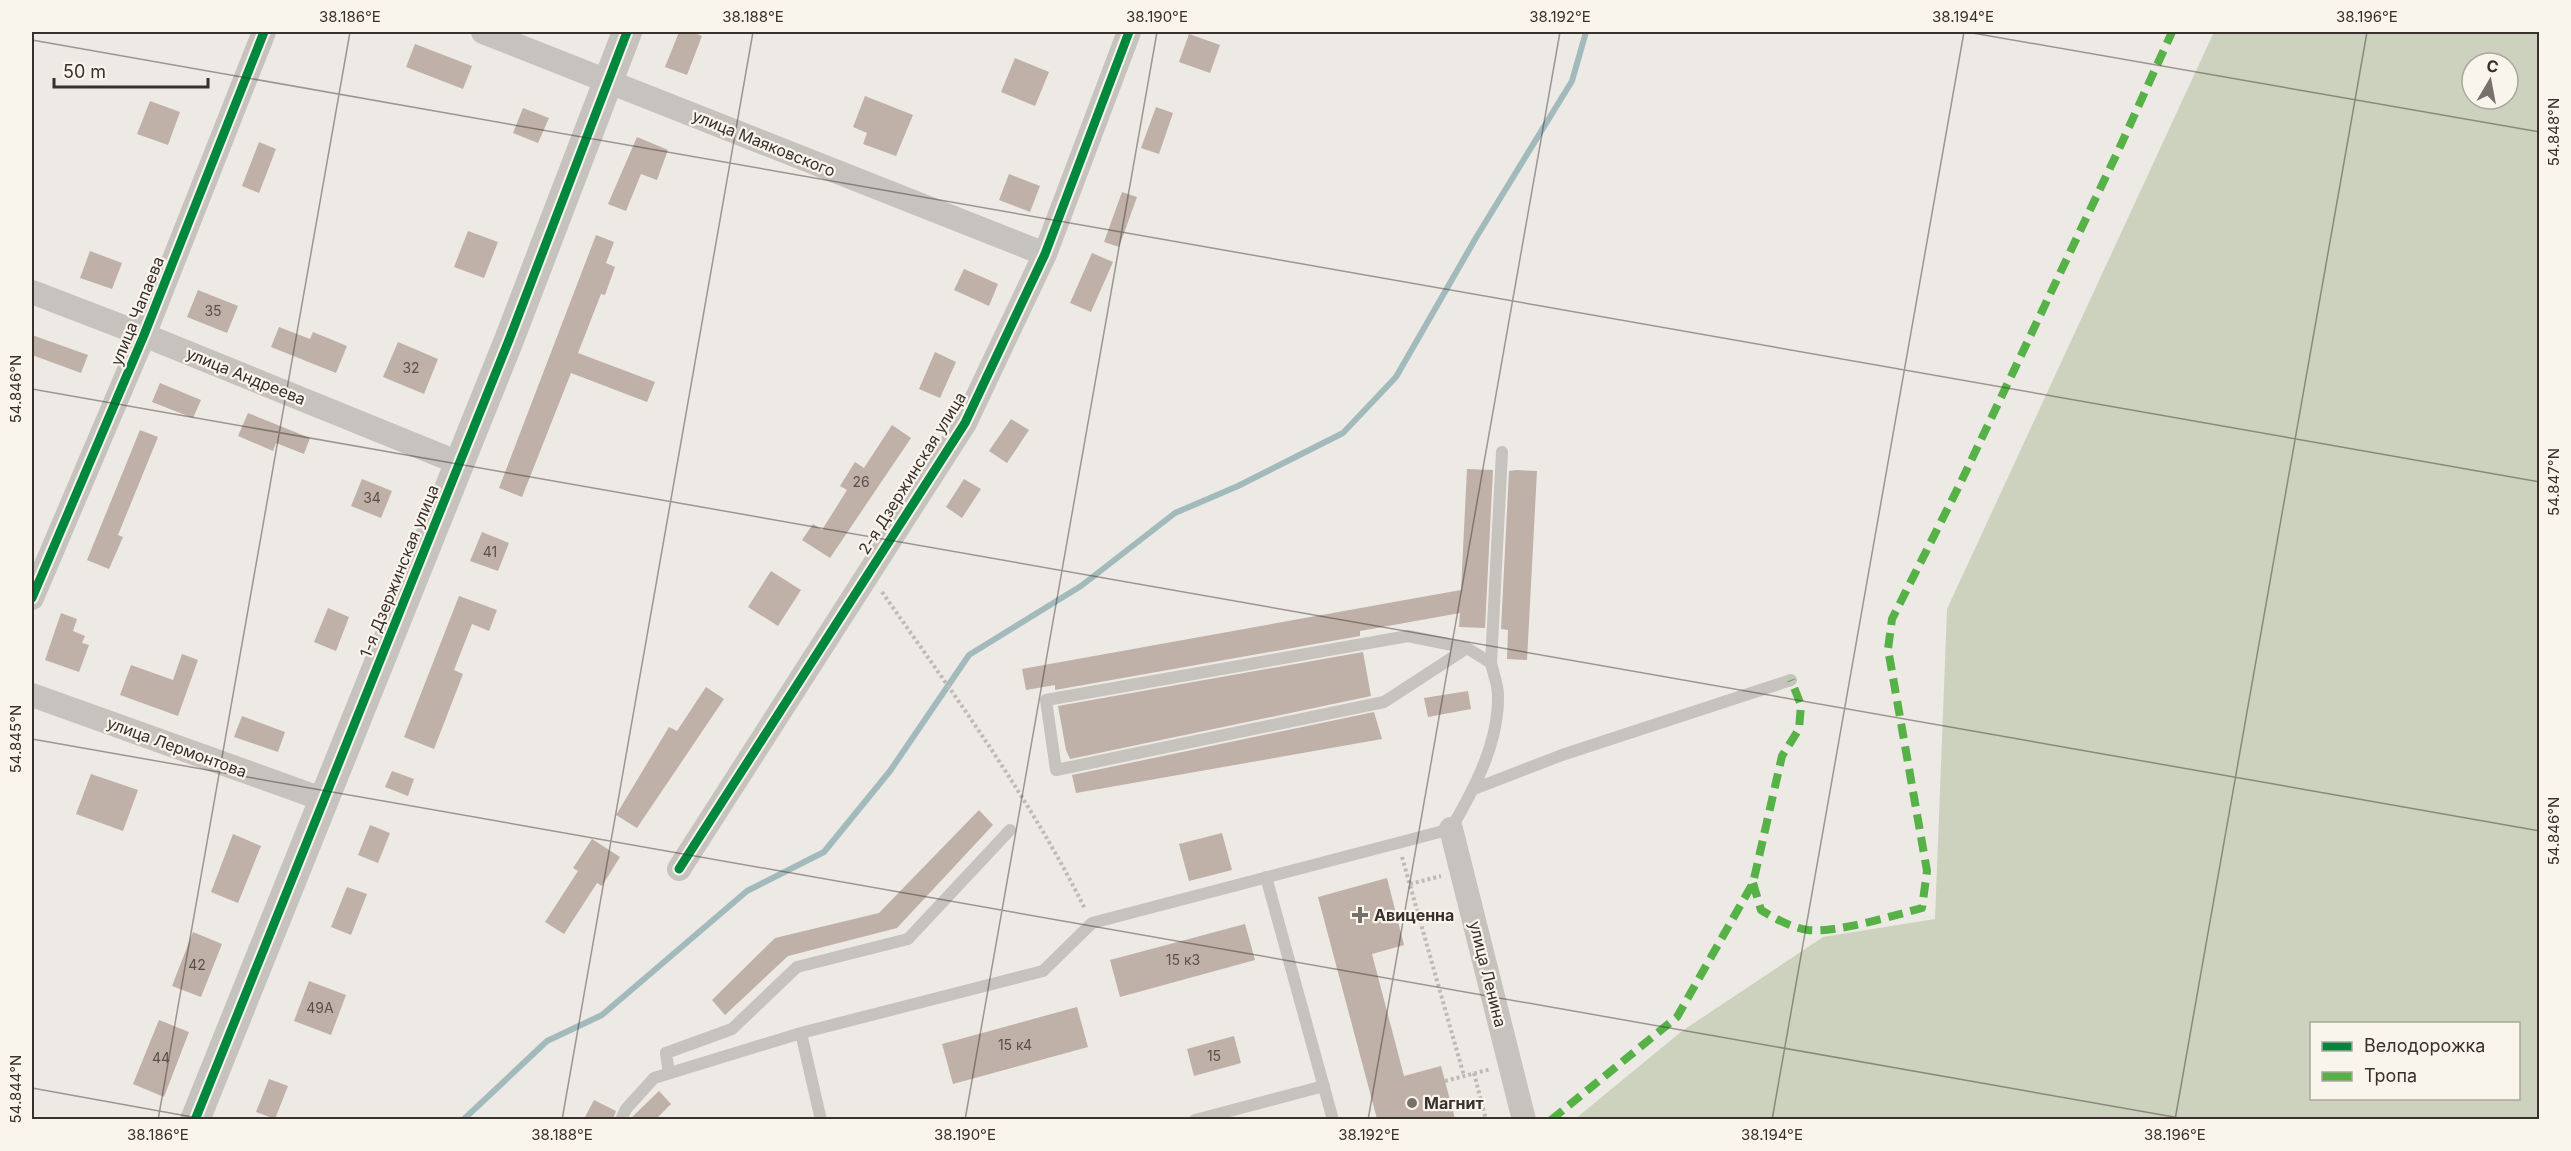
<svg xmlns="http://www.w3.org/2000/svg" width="2571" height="1151" viewBox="0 0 2571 1151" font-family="Inter,sans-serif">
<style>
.green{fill:#cdd2bf;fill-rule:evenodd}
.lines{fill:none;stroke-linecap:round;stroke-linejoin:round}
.stream{stroke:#a2babc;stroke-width:6}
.building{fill:#bfb0a8}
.path{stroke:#bfbab5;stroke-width:4;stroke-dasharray:3 3;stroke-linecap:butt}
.service{stroke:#c6c2bd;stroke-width:12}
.minor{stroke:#c6c2bd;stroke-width:24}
.tertiary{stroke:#c6c2bd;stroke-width:30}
.quiet{stroke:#56b246;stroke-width:8;stroke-dasharray:15 8;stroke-linecap:butt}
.cycleway-casing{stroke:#f9f4ec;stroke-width:13}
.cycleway{stroke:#00873e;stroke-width:9}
.ticks{fill:none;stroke:#37302b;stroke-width:1.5;stroke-opacity:0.45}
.poi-dot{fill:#77716c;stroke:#f9f4ec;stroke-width:2}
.labels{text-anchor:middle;stroke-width:4.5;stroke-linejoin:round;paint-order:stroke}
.number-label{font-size:14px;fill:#59504a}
.street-label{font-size:16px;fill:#37302b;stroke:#f9f4ec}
.poi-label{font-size:16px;font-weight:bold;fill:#37302b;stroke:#f9f4ec;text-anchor:start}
.neatline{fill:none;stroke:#37302b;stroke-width:2}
.ticks-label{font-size:15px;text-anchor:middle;fill:#37302b}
</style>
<rect width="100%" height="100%" fill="#ede9e4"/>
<path class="green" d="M2214 32H2539V1119H1575L1682 1031 1823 937 1935 919 1947 609ZM2472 63H2508V99H2472ZM2312 1024H2518V1098H2312Z"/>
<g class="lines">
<path class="stream" d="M463 1120 547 1041 602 1015 747 891 824 852 890 771 969 655 1081 586 1175 513 1238 486 1343 433 1396 377 1477 236 1572 81 1586 32"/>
</g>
<path class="building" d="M679 32H692L702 36 687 75 665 67Z
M1189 34 1220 45 1210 73 1179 62Z
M415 44 472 66 463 89 406 67Z
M1015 58 1049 72 1035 106 1001 92Z
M865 96 913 115 896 156 863 144 867 133 853 127Z
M150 101 180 112 168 145 137 134Z
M1156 107 1173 113 1159 154 1141 148Z
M523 108 549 118 538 143 513 133Z
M637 137 668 150 657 180 641 174 626 211 608 204Z
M259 142 276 149 259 193 242 186Z
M1009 174 1040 186 1030 212 999 200Z
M1122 192 1137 197 1119 247 1104 242Z
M468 231 498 242 484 278 454 267Z
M596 235 614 242 606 263 615 267 605 295 601 294 578 353 655 382 647 402 571 373 522 497 499 488Z
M90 251 122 263 112 289 80 278Z
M1092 253 1113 262 1091 312 1070 303Z
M964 269 998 284 989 306 954 290Z
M198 290 238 306 227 333 187 317Z
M279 327 310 339 313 332 347 346 336 373 271 347Z
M32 335 88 355 81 373 32 355Z
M398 342 438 359 424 394 383 377Z
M935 352 956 362 940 398 919 389Z
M160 383 201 400 193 418 152 402Z
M248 413 310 438 304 454 276 443 273 451 238 436Z
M1011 419 1029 430 1007 463 989 451Z
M892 425 911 438 830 558 802 540 813 524 822 530 847 490 840 486 855 462 864 468Z
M140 430 158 437 118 535 123 537 109 569 87 560Z
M1467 469 1493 470 1485 628 1459 627 1460 613 1360 631V636L1055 690V685L1026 690 1022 669 1461 590Z
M1516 470 1537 471 1527 660 1507 659 1508 630 1501 629 1509 471Z
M362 479 392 491 381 518 351 506Z
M964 479 981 489 962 518 946 507Z
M482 532 509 543 498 571 470 561Z
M771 571 801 590 778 626 748 607Z
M459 596 497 610 489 631 472 624 454 670 463 674 434 749 404 737Z
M328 608 349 617 336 651 314 642Z
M61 613 77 619 73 631 85 636 82 643 89 645 79 672 45 660Z
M1363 652 1371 696 1070 759 1066 750 1058 706Z
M182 654 198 660 178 716 120 695 131 665 173 680Z
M706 687 724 699 637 828 616 815 669 727 677 731Z
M1468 691 1471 709 1428 717 1424 698Z
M1374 712 1382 739 1076 793 1072 775Z
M242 716 285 732 278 752 234 737Z
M392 771 414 779 408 796 385 787Z
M91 774 138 790 123 831 76 814Z
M979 810 993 825 897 928 788 956 725 1015 712 1000 775 938 879 913Z
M370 825 390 833 378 863 358 855Z
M1222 833 1232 870 1189 881 1179 844Z
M233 834 261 846 238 903 211 892Z
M592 839 620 857 602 886 597 883 564 934 545 922 578 871 573 868Z
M1387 878 1404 945 1372 954 1404 1076 1441 1066 1455 1119H1377L1318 897Z
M347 887 367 894 351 935 331 927Z
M1245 924 1255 960 1120 997 1110 960Z
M193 932 222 944 201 997 172 986Z
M309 981 346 995 331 1035 294 1021Z
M1077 1007 1088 1047 953 1084 942 1044Z
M159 1020 189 1032 164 1097 133 1084Z
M1234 1036 1241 1063 1194 1076 1187 1049Z
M269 1079 288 1086 275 1119 256 1112Z
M659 1091 671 1104 656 1119H630Z
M594 1100 616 1111 613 1119H584Z"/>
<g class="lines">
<path class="path" d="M882 592C954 695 1029 796 1085 909
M1402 857 1464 1076
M1410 884 1441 876
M1474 1073 1486 1120
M1445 1081 1491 1069"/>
<path class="service" d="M1491 663 1502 452
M1474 789 1562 755 1791 680
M1266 877 1333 1120
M669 1073 666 1053 732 1029 797 967 908 939 1010 830
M621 1120 626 1109 654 1078 801 1033
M821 1120 801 1033 1043 971 1092 923 1451 829C1474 789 1499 743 1498 695 1498 684 1493 673 1491 663L1467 648 1408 636 1046 700 1056 770 1384 702 1467 648
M1195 1120 1324 1086"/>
<path class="minor" d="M483 32 1045 254
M32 292 144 335 459 463
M32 598 144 335 264 32
M32 695 322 799
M1451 829 1524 1120
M679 869 965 423 1045 254 1129 32"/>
<path class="tertiary" d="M195 1120 509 340 627 32"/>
<path class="quiet" d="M1753 883 1761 910C1774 918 1792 928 1808 930 1837 933 1892 916 1922 908L1927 871 1888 649 1892 619 1959 486 2119 149 2172 32
M1551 1120 1677 1017 1753 883 1782 756 1799 729 1801 705 1791 680"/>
<g class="cycleway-casing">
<path id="cycleway" d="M32 598 144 335 264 32
M679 869 965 423 1045 254 1129 32
M195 1120 509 340 627 32"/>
</g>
<use href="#cycleway" class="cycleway"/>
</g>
<path class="ticks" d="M1967 32 2540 132M32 40 2540 482M32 389 2540 831M32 739 2191 1120M32 1088 209 1120M158 1120 350 32M562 1120 753 32M965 1120 1157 32M1368 1120 1560 32M1772 1120 1964 32M2175 1120 2367 32"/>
<g class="poi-dot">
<path d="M1357 906h6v6h6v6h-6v6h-6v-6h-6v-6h6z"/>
<circle cx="1412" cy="1103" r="6"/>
</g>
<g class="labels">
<g class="number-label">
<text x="213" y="316">35</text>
<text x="411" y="373">32</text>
<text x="861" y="487">26</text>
<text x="372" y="503">34</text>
<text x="490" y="557">41</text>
<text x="1183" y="965">15 к3</text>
<text x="197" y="970">42</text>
<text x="320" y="1013">49А</text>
<text x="1015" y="1050">15 к4</text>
<text x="1214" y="1061">15</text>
<text x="161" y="1063">44</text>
</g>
<g class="street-label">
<text transform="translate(764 143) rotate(22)" y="6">улица Маяковского</text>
<text transform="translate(137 311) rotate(-68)" y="6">улица Чапаева</text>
<text transform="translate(246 376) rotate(22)" y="6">улица Андреева</text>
<text transform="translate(912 473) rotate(-58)" y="6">2-я Дзержинская улица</text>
<text transform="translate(399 571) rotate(-68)" y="6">1-я Дзержинская улица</text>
<text transform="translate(177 747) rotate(20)" y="6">улица Лермонтова</text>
<text transform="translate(1488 974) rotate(76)" y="6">улица Ленина</text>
</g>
<g class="poi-label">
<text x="1374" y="921">Авиценна</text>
<text x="1424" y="1109">Магнит</text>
</g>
</g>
<rect width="2571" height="1151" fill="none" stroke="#f9f4ec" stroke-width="66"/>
<rect x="2310" y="1022" width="210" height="78" fill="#f9f4ec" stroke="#aba69f" stroke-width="1.5"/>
<rect x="2322" y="1042" width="30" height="9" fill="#00873e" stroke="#aba69f" stroke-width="1.5"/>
<text x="2364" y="1052" font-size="18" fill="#37302b">Велодорожка</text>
<rect x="2322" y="1072" width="30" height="9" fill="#56b246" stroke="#aba69f" stroke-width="1.5"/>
<text x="2364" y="1082" font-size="18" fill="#37302b">Тропа</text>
<g transform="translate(2490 81) rotate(10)"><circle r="28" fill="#f9f4ec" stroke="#aba69f" stroke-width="1.5"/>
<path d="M0-4.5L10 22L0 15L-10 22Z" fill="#77716c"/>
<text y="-9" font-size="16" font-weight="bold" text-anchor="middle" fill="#37302b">С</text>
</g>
<path d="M54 78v9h154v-9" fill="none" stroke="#37302b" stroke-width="3"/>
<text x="63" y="78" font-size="18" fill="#37302b" stroke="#f9f4ec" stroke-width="4.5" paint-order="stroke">50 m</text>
<rect x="33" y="33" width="2505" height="1085" class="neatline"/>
<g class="ticks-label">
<text x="350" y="22">38.186°E</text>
<text x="753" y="22">38.188°E</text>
<text x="1157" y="22">38.190°E</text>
<text x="1560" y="22">38.192°E</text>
<text x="1963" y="22">38.194°E</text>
<text x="2367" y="22">38.196°E</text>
<text transform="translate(2554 132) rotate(-90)" y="5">54.848°N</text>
<text transform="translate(16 389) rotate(-90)" y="5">54.846°N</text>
<text transform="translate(2554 482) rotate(-90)" y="5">54.847°N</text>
<text transform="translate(16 739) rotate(-90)" y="5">54.845°N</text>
<text transform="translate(2554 831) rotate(-90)" y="5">54.846°N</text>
<text transform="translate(16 1089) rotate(-90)" y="5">54.844°N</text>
<text x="158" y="1140">38.186°E</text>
<text x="562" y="1140">38.188°E</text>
<text x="965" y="1140">38.190°E</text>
<text x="1369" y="1140">38.192°E</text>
<text x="1772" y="1140">38.194°E</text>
<text x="2175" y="1140">38.196°E</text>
</g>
</svg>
